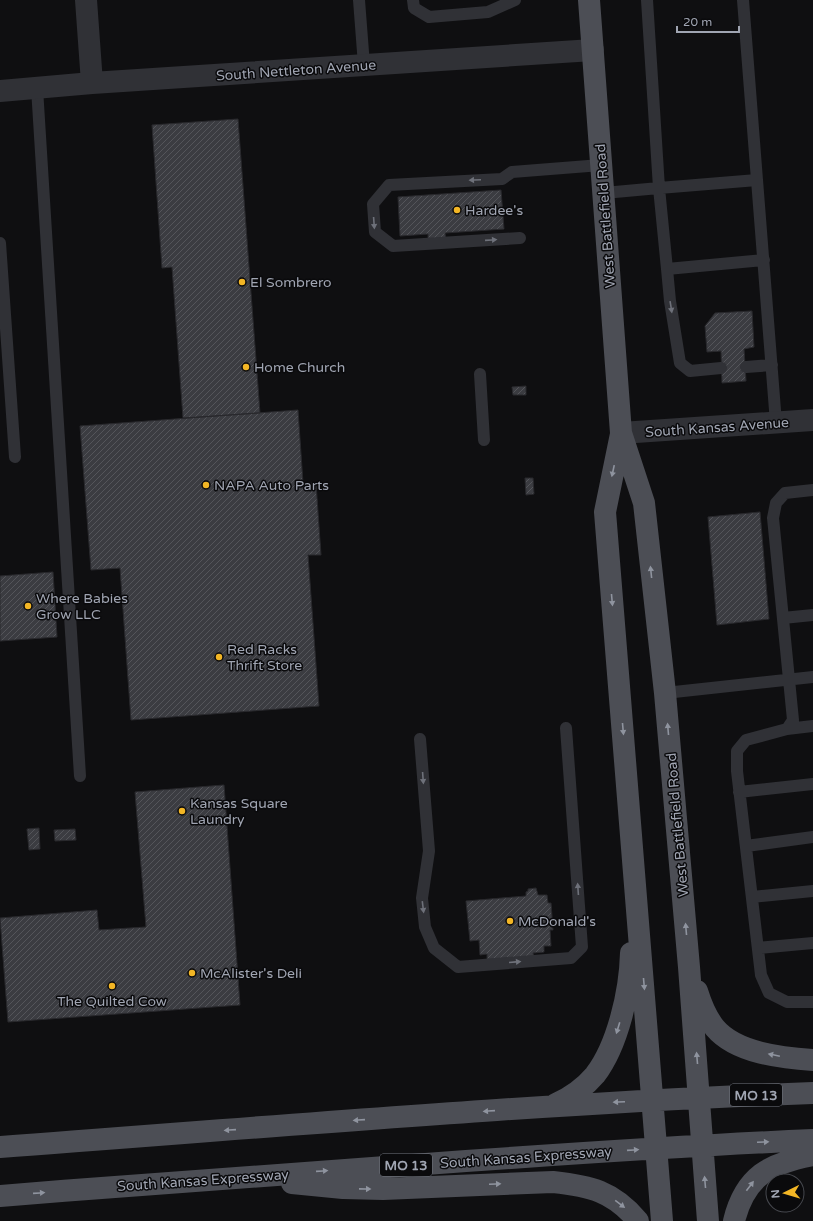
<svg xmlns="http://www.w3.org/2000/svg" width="813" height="1221" viewBox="0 0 813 1221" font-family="'Varela Round',sans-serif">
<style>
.building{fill:url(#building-hatch);stroke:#29292d}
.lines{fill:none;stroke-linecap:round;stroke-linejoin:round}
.lane{stroke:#303136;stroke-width:12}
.street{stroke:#303136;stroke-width:22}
.primary{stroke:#4c4e55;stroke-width:22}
.oneway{fill:#6e717a}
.oneway2{fill:#8f949f}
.poi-dot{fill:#f3b625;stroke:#0a0a0c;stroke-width:1.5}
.labels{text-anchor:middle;stroke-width:3;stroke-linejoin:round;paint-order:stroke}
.shield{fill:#0a0a0c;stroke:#737680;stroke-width:1}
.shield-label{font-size:13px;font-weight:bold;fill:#a0a5b2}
.street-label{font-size:14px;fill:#a0a5b2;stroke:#0a0a0c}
.poi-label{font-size:14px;fill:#a0a5b2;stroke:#0a0a0c;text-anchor:start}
</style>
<defs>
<pattern id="building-hatch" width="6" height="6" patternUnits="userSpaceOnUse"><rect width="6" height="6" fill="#3b3c41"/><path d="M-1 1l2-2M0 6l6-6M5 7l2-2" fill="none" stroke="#54555a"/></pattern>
</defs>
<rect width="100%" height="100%" fill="#0f0f11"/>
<path class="building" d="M238 119 260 413 183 418 172 267 162 268 152 125Z
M501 190 504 229 445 233 446 241 428 242V234L400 236 398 197Z
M752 311 754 347 744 349 746 381 722 383 721 351 707 352 705 326 715 313Z
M526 386V395H513L512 387Z
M298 410 303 483H316L321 555H308L319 706 131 720 120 568 91 570 80 426Z
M525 478H533L534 494 526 495Z
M760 512 769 619 717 625 708 517Z
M53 572 57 637 0 641V576Z
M224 785 240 1005 8 1022 0 918 97 910 99 930 146 927 135 792Z
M39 828 40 849 29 850 27 829Z
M75 829 76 840 55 841 54 830Z
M536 888 538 895H547L548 903H551L553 930H550L551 946H544V952L533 953 534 957 487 961V954L480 955 479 940 470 941 466 901 526 896V892L528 891V889Z"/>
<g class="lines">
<path class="lane" d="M359 0 364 65
M413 0 414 8 429 17 488 12 515 0
M743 0 757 180
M37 88 80 776
M604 193 659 188 647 0
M520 238 393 246 375 232 373 204 389 185 502 179 512 172 601 165
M0 243 15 457
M764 260 667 269 659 188 757 180 776 423
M667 269 670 301 680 363 690 371 721 368
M746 367 772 365
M480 374 484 440
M813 490 785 493 776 503 773 518 793 720 787 729 746 740 737 751V771L761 975 769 993 787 1002H813
M783 618 813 615
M665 693 813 677
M787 729 813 726
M420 739 429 851 422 898 425 927 434 948 458 967 571 958 582 947 566 728
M739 792 813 784
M746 846 813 837
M752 897 813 891
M758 948 813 943"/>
<path class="street" d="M86 0 92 83
M0 91 92 83 593 50
M621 433 813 420"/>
<path class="primary" d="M589 0 621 433 644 503 665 693 689 967 708 1221
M621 434 605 512 662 1221
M697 991C701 1004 706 1017 715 1028 736 1053 782 1058 813 1060
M556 1104C571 1097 584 1088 595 1075 618 1045 630 991 631 953
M0 1147C271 1127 542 1103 813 1093
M292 1183 343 1188 383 1189 553 1182C590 1186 613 1191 638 1221
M0 1196C155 1183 310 1172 466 1161 581 1153 697 1145 813 1140
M734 1221C745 1176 770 1163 813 1155"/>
</g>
<defs><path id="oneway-solid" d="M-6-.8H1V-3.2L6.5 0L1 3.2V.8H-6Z"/></defs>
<g class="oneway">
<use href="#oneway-solid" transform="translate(475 180) rotate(177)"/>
<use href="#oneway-solid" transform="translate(374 223) rotate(86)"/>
<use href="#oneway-solid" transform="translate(491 240) rotate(-4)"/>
<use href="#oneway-solid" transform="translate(671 307) rotate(81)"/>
<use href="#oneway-solid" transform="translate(423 778) rotate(86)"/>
<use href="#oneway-solid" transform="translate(578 889) rotate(-94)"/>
<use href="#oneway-solid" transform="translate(423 907) rotate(83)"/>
<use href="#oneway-solid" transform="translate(515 962) rotate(-5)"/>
</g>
<g class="oneway2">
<use href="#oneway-solid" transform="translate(613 471) rotate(102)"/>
<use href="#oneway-solid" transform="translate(651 572) rotate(-96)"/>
<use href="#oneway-solid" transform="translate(612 600) rotate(85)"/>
<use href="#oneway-solid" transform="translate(623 729) rotate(85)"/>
<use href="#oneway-solid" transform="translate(668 729) rotate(-95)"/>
<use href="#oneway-solid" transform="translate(686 929) rotate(-95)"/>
<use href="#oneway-solid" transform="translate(644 984) rotate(85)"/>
<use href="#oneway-solid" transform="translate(618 1028) rotate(107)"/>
<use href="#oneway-solid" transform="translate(774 1055) rotate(-168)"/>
<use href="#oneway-solid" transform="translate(697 1058) rotate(-95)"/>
<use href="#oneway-solid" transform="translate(619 1102) rotate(177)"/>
<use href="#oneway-solid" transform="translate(489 1111) rotate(176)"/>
<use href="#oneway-solid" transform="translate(359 1120) rotate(176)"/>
<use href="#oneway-solid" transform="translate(230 1130) rotate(176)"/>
<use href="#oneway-solid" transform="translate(763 1142) rotate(-3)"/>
<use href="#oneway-solid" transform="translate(633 1150) rotate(-4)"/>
<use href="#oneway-solid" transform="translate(322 1171) rotate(-4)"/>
<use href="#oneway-solid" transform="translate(705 1182) rotate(-95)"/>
<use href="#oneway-solid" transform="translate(495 1184) rotate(-2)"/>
<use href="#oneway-solid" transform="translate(750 1186) rotate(-53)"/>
<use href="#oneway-solid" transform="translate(365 1189) rotate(1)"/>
<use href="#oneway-solid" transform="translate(39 1193) rotate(-4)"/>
<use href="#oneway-solid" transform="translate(620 1204) rotate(37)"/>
</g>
<g class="poi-dot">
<circle cx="457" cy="210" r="4"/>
<circle cx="242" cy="282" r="4"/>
<circle cx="246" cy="367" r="4"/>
<circle cx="206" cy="485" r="4"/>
<circle cx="28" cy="606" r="4"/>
<circle cx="219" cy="657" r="4"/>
<circle cx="182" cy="811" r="4"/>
<circle cx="510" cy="921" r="4"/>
<circle cx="192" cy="973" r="4"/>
<circle cx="112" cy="986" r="4"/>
</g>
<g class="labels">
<g class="shield">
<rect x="730" y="1084" width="52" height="22" rx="3"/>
<rect x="380" y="1154" width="52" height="22" rx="3"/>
</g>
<g class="shield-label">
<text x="756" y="1100">MO 13</text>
<text x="406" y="1170">MO 13</text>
</g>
<g class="street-label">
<text transform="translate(296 70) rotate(-4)" y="5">South Nettleton Avenue</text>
<text transform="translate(605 216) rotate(-94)" y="5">West Battlefield Road</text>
<text transform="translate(717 427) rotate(-4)" y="5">South Kansas Avenue</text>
<text transform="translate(677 825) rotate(-95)" y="5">West Battlefield Road</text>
<text transform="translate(526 1157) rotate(-4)" y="5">South Kansas Expressway</text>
<text transform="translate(203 1180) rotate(-4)" y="5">South Kansas Expressway</text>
</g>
<g class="poi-label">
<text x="465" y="215">Hardee's</text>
<text x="250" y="287">El Sombrero</text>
<text x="254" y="372">Home Church</text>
<text x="214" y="490">NAPA Auto Parts</text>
<text x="36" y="603">Where Babies<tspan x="36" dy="16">Grow LLC</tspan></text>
<text x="227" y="654">Red Racks<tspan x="227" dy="16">Thrift Store</tspan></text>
<text x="190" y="808">Kansas Square<tspan x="190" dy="16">Laundry</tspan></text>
<text x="518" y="926">McDonald's</text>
<text x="200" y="978">McAlister's Deli</text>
<text x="112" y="1006" text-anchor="middle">The Quilted Cow</text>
</g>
</g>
<g transform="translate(785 1193) rotate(265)"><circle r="19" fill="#0a0a0c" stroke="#46484e"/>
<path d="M0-3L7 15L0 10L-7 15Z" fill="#f3b625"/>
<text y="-6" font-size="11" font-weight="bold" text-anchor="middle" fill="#a0a5b2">N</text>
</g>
<path d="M677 26v6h62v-6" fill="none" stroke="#a0a5b2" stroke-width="2"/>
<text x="683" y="26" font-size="12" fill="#a0a5b2" stroke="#0a0a0c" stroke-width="3" paint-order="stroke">20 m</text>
</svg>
